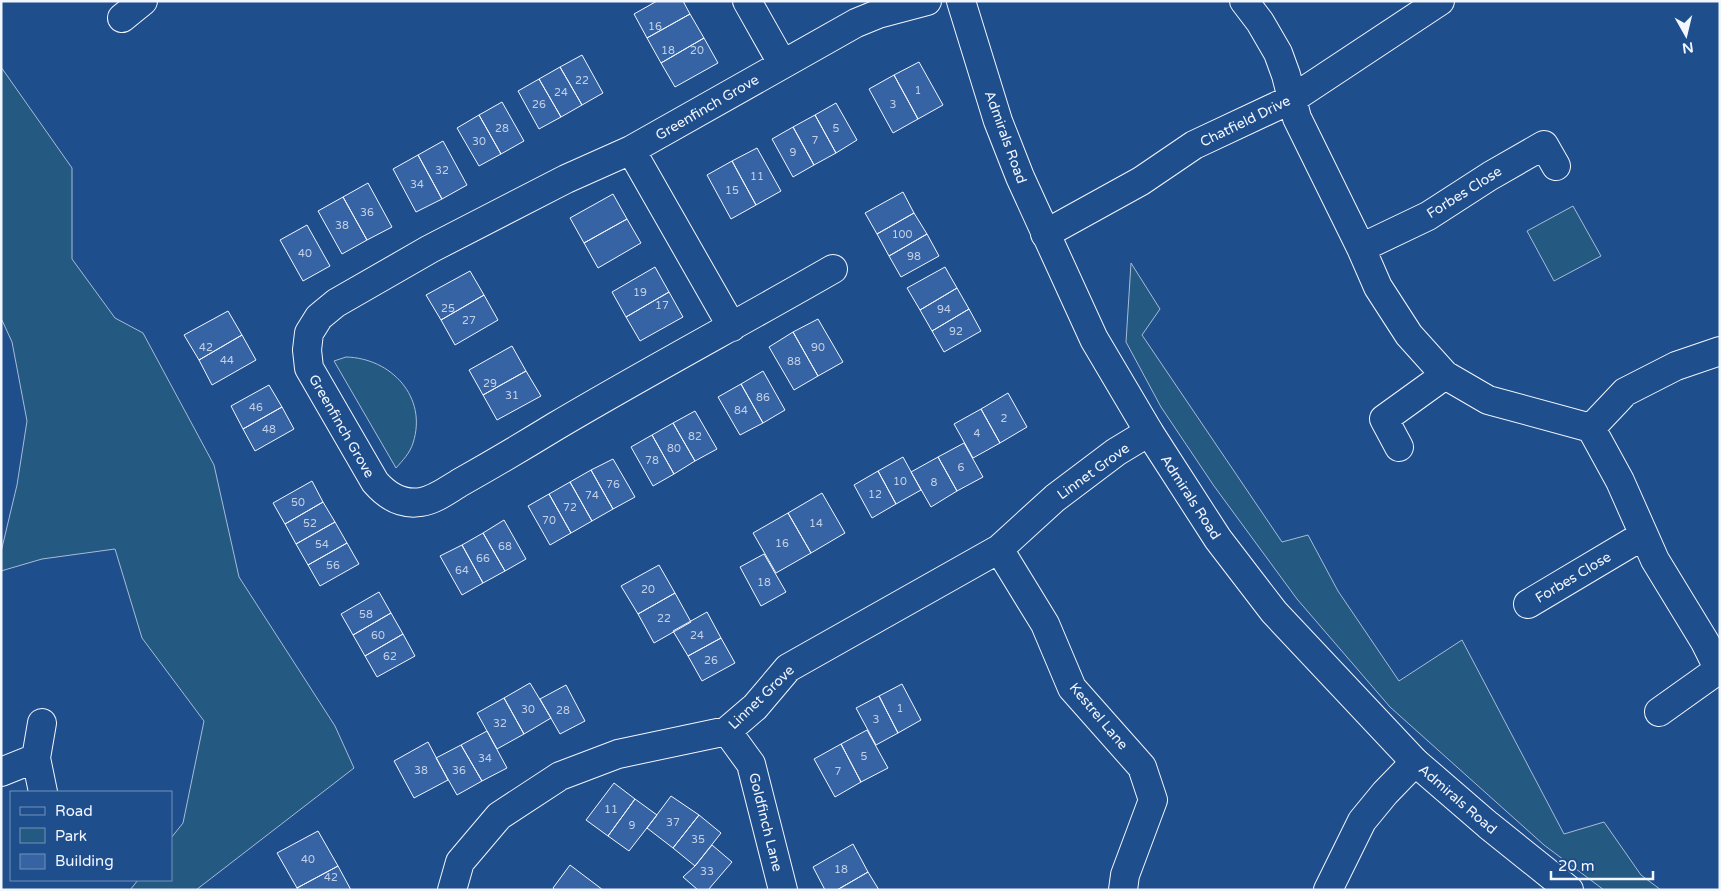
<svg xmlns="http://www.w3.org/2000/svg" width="1721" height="891" viewBox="0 0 1721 891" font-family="'Varela Round',sans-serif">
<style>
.green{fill:#245a82;stroke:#a8bbd7}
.building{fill:#3563a3;stroke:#f2f6ff}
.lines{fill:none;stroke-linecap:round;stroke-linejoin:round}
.street-casing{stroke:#f2f6ff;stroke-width:30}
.secondary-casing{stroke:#f2f6ff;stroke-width:30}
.street{stroke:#1f4e8c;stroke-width:28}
.secondary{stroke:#1f4e8c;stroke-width:28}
.labels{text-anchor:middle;stroke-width:4;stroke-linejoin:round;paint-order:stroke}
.number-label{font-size:11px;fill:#c3d1e8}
.street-label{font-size:14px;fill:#f2f6ff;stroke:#1f4e8c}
</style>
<rect width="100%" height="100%" fill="#1f4e8c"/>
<path class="green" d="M1 67 72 168V259L115 318 143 333 214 465 239 577 335 726 354 768 196 890H130L138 880H171V838L183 823 204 721 142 638 115 549 42 559 1 571V552L17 485 27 421 12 342 1 318Z
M1573 206 1601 256 1554 281 1527 231Z
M1131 263 1160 309 1142 335 1282 542 1308 535 1338 591 1399 681 1462 640 1564 834 1604 822 1641 875 1661 890H1604L1544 845 1390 707 1297 599 1214 486 1161 407 1126 342Z
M346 357C391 358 428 397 413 443 410 453 403 460 396 468L334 361Z"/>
<path class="building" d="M657 1H683L690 14 647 38 634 14Z
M690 14 704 38 661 63 647 38Z
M704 38 718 63 675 87 661 63Z
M582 55 603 93 582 105 560 67Z
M919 62 943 105 918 119 894 75Z
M560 67 582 105 561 117 539 79Z
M894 75 918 119 893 133 869 89Z
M539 79 561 117 539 129 518 91Z
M502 102 524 141 501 154 479 115Z
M836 103 857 140 836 153 815 115Z
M479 115 501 154 479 166 457 128Z
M815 115 836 153 814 165 793 127Z
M793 127 814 165 793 177 772 139Z
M443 141 467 185 442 199 418 155Z
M757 148 781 191 756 205 732 161Z
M418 155 442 199 416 212 393 169Z
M732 161 756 205 731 219 707 175Z
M368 183 392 227 367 240 343 197Z
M903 192 914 213 877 234 865 213Z
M613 194 627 219 584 243 570 218Z
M343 197 367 240 342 254 318 211Z
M914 213 927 234 889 256 877 234Z
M627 219 641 243 598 268 584 243Z
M307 225 330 266 303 281 280 240Z
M927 234 939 256 901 277 889 256Z
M655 267 669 292 626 317 612 292Z
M945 267 957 288 920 310 907 288Z
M470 271 484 295 441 320 426 295Z
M957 288 969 309 932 331 920 310Z
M669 292 683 317 640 341 626 317Z
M484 295 498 320 455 345 441 320Z
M969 309 981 331 944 352 932 331Z
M228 311 242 335 199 360 184 335Z
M818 319 843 362 818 376 793 332Z
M793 332 818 376 794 390 769 347Z
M242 335 256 360 212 385 199 360Z
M512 346 526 371 483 395 469 370Z
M526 371 541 396 497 420 483 395Z
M763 371 785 410 763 423 741 384Z
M741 384 763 423 740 435 718 397Z
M269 385 282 407 243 429 231 406Z
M1008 393 1027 427 1000 443 981 409Z
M282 407 294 429 255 451 243 429Z
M981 409 1000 443 973 458 954 424Z
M695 411 717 449 695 461 673 423Z
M673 423 695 461 674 474 652 435Z
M652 435 674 474 653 486 631 447Z
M964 443 983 477 957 491 938 457Z
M903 457 921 490 896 504 878 471Z
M938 457 957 491 931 507 911 472Z
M613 459 635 497 613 509 591 470Z
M591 470 613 509 592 521 570 482Z
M878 471 896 504 872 518 854 485Z
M312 481 323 502 285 524 273 503Z
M570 482 592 521 571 533 549 494Z
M822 493 845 533 811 553 788 513Z
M549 494 571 533 550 545 528 506Z
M323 502 335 522 296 544 285 524Z
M788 513 811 553 776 573 753 533Z
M504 520 526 559 505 571 483 533Z
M335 522 347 543 308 565 296 544Z
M483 533 505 571 483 583 462 545Z
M347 543 359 564 320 586 308 565Z
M462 545 483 583 462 595 440 556Z
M764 554 786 592 761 606 740 567Z
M659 565 675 593 638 614 621 586Z
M379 592 391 613 353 635 341 614Z
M675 593 691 622 654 643 638 614Z
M707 612 721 638 688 656 673 631Z
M391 613 403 634 365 656 353 635Z
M403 634 415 656 377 677 365 656Z
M721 638 735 663 702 681 688 656Z
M530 683 551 718 524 734 504 698Z
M902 684 921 720 898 733 879 696Z
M566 685 585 721 560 734 540 699Z
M879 696 898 733 876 745 856 708Z
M504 698 524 734 497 749 477 713Z
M867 730 888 768 861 782 841 744Z
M487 731 507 768 482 781 461 745Z
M428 742 448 780 414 798 394 761Z
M841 744 861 782 835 797 814 759Z
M461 745 482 781 457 795 436 758Z
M614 783 635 799 608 836 586 820Z
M671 796 699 815 673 848 647 828Z
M635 799 657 815 629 851 608 836Z
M699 815 721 833 695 866 673 848Z
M318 831 338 866 297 888 277 853Z
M853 844 868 872 837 890H825L813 867Z
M712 845 732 862 708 890H698L683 877 695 866Z
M570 865 603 890H555L553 888Z
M338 866 351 890H298L297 888Z
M868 872 879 890H837Z"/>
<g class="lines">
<g class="street-casing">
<path id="street" d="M747 1 782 63
M1244 1 1260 22 1278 53 1286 75 1297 118 1361 248 1378 287 1409 335 1445 375 1488 400 1591 428 1620 481 1655 560 1705 642 1720 672
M122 18 143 1
M631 150 732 327
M1045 234 1141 181 1194 145 1292 99 1440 1
M1361 248 1428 216 1490 176 1544 145 1556 166
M833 269C741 322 647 372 556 426 525 445 493 464 461 482 449 489 435 500 421 502 402 505 387 496 375 482L309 368 307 350 309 333 319 317 336 303 430 249 566 179 631 150 856 23 878 14 927 1
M1591 428 1625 392 1676 366 1720 351
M1399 447 1384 419 1445 375
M999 549 1045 624 1072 688 1142 767 1153 800 1125 875 1123 890
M1528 604 1644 535
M1659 712 1718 670
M42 723 36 758 43 792
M727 731 751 764 783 890
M1 772 36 758
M452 890 460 862 499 816 560 776 618 754 727 731 755 707 788 668 999 549 1055 498 1116 452 1149 432
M1328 890 1362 821 1385 793 1415 762"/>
</g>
<g class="secondary-casing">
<path id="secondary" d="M961 1 998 121 1020 177 1094 339 1149 432 1218 539 1274 612 1415 762 1488 825 1569 890"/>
</g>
<use href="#street" class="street"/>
<use href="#secondary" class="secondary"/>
</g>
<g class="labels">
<g class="number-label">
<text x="655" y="30">16</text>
<text x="668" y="54">18</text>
<text x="697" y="54">20</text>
<text x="582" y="84">22</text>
<text x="918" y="94">1</text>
<text x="561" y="96">24</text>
<text x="539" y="108">26</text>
<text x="893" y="108">3</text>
<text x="502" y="132">28</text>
<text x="836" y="132">5</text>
<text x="815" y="144">7</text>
<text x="479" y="145">30</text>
<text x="793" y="156">9</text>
<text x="442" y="174">32</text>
<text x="757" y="180">11</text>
<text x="417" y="188">34</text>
<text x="732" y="194">15</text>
<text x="367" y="216">36</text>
<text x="342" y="229">38</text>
<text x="902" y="238">100</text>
<text x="305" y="257">40</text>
<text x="914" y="260">98</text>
<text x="640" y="296">19</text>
<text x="662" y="309">17</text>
<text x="448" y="312">25</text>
<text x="944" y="313">94</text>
<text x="469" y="324">27</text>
<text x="956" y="335">92</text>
<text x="206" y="351">42</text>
<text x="818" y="351">90</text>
<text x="227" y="364">44</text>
<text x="794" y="365">88</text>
<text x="490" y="387">29</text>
<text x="512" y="399">31</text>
<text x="763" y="401">86</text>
<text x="256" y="411">46</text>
<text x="741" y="414">84</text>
<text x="1004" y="422">2</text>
<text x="269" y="433">48</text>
<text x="977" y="437">4</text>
<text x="695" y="440">82</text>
<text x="674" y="452">80</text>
<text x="652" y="464">78</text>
<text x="961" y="471">6</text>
<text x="900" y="485">10</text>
<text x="934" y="486">8</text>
<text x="613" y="488">76</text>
<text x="875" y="498">12</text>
<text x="592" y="499">74</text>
<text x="298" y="506">50</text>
<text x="570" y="511">72</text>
<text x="549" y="524">70</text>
<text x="310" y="527">52</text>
<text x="816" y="527">14</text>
<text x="782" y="547">16</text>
<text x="322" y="548">54</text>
<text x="505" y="550">68</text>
<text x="483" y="562">66</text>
<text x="333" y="569">56</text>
<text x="462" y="574">64</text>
<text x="764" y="586">18</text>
<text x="648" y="593">20</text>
<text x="366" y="618">58</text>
<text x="664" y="622">22</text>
<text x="378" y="639">60</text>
<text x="697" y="639">24</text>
<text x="390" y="660">62</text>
<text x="711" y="664">26</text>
<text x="900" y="712">1</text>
<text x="528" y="713">30</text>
<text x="563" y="714">28</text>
<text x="876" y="723">3</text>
<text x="500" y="727">32</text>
<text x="864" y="760">5</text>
<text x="485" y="762">34</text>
<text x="421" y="774">38</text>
<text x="459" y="774">36</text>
<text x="838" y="775">7</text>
<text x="611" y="813">11</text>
<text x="673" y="826">37</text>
<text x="632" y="829">9</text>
<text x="698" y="843">35</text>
<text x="308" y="863">40</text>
<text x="841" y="873">18</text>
<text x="707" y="875">33</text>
<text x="331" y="881">42</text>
</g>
<g class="street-label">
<text transform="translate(707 107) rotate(-30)" y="5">Greenfinch Grove</text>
<text transform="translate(1245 121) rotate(-26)" y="5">Chatfield Drive</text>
<text transform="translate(1006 137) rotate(70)" y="5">Admirals Road</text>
<text transform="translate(1464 192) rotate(-32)" y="5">Forbes Close</text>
<text transform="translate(342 426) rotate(60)" y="5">Greenfinch Grove</text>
<text transform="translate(1093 471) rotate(-36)" y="5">Linnet Grove</text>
<text transform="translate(1191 497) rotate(57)" y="5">Admirals Road</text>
<text transform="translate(1573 577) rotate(-31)" y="5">Forbes Close</text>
<text transform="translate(761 697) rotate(-44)" y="5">Linnet Grove</text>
<text transform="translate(1099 716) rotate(50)" y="5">Kestrel Lane</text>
<text transform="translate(1458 799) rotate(41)" y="5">Admirals Road</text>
<text transform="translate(766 822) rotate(76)" y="5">Goldfinch Lane</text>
</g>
</g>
<rect width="1721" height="891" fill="none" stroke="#f2f6ff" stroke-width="5"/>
<rect x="10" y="791" width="162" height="90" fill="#1f4e8c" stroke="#7391ba"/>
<rect x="20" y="807" width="25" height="8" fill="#1f4e8c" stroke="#7391ba"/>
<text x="55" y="816" font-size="15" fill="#f2f6ff">Road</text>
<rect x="20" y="828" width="25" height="15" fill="#245a82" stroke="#7391ba"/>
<text x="55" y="841" font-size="15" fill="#f2f6ff">Park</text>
<rect x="20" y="854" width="25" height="15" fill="#3563a3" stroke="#7391ba"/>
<text x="55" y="866" font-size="15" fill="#f2f6ff">Building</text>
<g transform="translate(1686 35) rotate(172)" stroke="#1f4e8c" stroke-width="4" paint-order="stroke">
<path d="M0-4L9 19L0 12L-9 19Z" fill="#f2f6ff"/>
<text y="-8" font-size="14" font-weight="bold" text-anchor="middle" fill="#f2f6ff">N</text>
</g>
<path d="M1551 871v8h102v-8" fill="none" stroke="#f2f6ff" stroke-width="2.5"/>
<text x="1558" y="871" font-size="15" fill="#f2f6ff" stroke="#1f4e8c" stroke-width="4" paint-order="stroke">20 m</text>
</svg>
